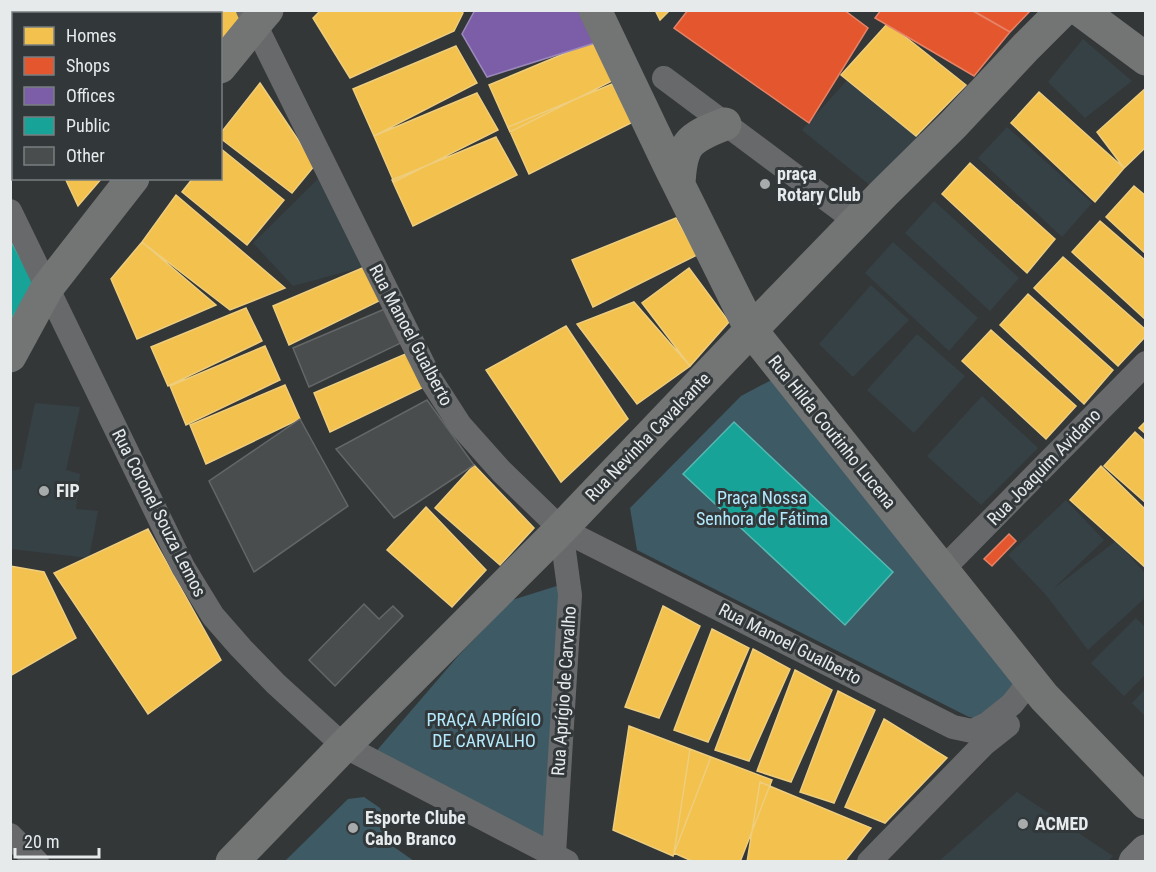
<svg xmlns="http://www.w3.org/2000/svg" width="1156" height="872" viewBox="0 0 1156 872" font-family="'Roboto Condensed',sans-serif">
<style>
.built{fill:#364146}
.green{fill:#3e5a64}
.homes{fill:#f2c14e;stroke:#eecd7d;stroke-width:1.5}
.shops{fill:#e4572e;stroke:#e58367;stroke-width:1.5}
.offices{fill:#7b5ea7;stroke:#9b88bb;stroke-width:1.5}
.public{fill:#17a398;stroke:#55b8b1;stroke-width:1.5}
.building{fill:#4a4d4e;stroke:#646768;stroke-width:1.5}
.lines{fill:none;stroke-linecap:round;stroke-linejoin:round}
.street{stroke:#68696a;stroke-width:24}
.secondary{stroke:#737474;stroke-width:33}
.primary{stroke:#707274;stroke-width:33}
.poi-dot{fill:#a8abac;stroke:#32383a;stroke-width:2}
.labels{text-anchor:middle;stroke-width:6;stroke-linejoin:round;paint-order:stroke}
.poi-label{font-size:18px;font-weight:bold;fill:#e6eaeb;stroke:#32383a;text-anchor:start}
.street-label{font-size:18px;fill:#e6eaeb;stroke:#32383a}
.park-label{font-size:18px;fill:#b2e9fd;stroke:#32383a}
</style>
<rect width="100%" height="100%" fill="#343738"/>
<path class="built" d="M1083 39 1132 81 1085 118 1048 82Z
M849 78 928 140 877 191 802 130Z
M1007 127 1092 203 1062 237 978 158Z
M318 179 367 266 293 286 253 243Z
M934 201 1019 278 990 311 905 233Z
M893 242 978 318 949 351 865 273Z
M871 285 909 320 853 377 819 344Z
M917 334 965 376 914 433 867 390Z
M982 396 1038 448 981 505 927 456Z
M35 403 80 407 66 470 80 474 76 509 98 511 89 558 11 549 10 471 21 469Z
M1066 500 1104 540 1053 589 1116 541 1145 573V598L1088 650 1046 595 1008 555Z
M1136 618 1145 627V675L1124 696 1091 663Z
M1145 689V716L1132 703Z
M1017 792 1113 856 1107 862 939 861Z"/>
<path class="green" d="M775 378 1018 681 1000 723 969 717 637 550 630 508 741 396Z
M560 585 548 839 373 755 459 655 512 600Z
M364 797 380 808 394 847 414 861H285L348 799Z"/>
<path class="homes" d="M10 10H49L42 14H14V27L10 29Z
M109 10H174L176 14H111Z
M177 10H238L243 18 220 42V14H180Z
M321 10H460L463 13 454 31 350 78 313 18Z
M655 10H670L660 20Z
M888 23 966 85 916 136 841 75Z
M592 42 614 80 510 132 489 85Z
M456 46 477 83 374 136 353 89Z
M14 53V74L10 68V55Z
M260 83 315 165 292 193 220 138V134Z
M612 84 633 122 529 174 508 127Z
M1146 88V147L1124 168 1097 132Z
M1039 92 1124 168 1095 202 1011 123Z
M477 93 498 130 394 182 374 136Z
M496 137 517 175 413 226 392 180Z
M220 148 284 200 247 245 182 192 193 178H220Z
M970 163 1055 239 1027 273 942 194Z
M65 178H102L78 206Z
M1134 186 1146 196V254L1106 217Z
M176 195 285 288 230 310 142 242Z
M676 218 697 255 593 307 572 260Z
M1100 221 1146 261V320L1072 252Z
M142 242 216 305 137 339 111 279Z
M1063 257 1146 330V336L1118 366 1034 288Z
M367 266 383 299 289 345 273 306Z
M689 268 729 322 690 366 642 303Z
M1028 294 1113 370 1084 404 1000 325Z
M634 302 690 366 637 404 577 324Z
M246 308 262 341 168 386 151 347Z
M566 326 628 419 561 482 486 370Z
M991 330 1076 406 1046 439 962 361Z
M265 346 280 380 186 425 170 386Z
M408 353 424 387 330 432 314 393Z
M285 385 300 419 206 464 190 425Z
M1146 421V434L1139 428Z
M1135 432 1146 442V503L1104 466Z
M474 465 534 528 500 565 435 508Z
M1101 466 1146 510V568L1070 500Z
M426 507 486 570 452 607 387 550Z
M148 529 221 660 148 714 54 573Z
M10 566 44 572 76 638 10 676Z
M663 606 700 626 659 718 625 707Z
M712 629 749 648 708 742 674 730Z
M753 649 790 669 749 761 715 750Z
M795 670 832 690 791 782 757 771Z
M838 691 875 710 834 803 800 792Z
M884 719 947 758 885 823 845 807Z
M629 726 711 757 673 856 613 830Z
M690 749 772 780 740 862H694L674 853Z
M760 782 871 828 844 862H747Z"/>
<path class="shops" d="M688 10H844L868 28 809 123 674 28Z
M881 10H971L1010 32 974 76 875 18Z
M972 10H1031L1010 32Z
M1009 534 1016 541 992 566 984 559Z"/>
<path class="offices" d="M475 10H582L598 42 487 77 462 34Z"/>
<path class="public" d="M10 239 35 285 10 321Z
M734 422 893 572 845 625 683 474Z"/>
<path class="building" d="M387 308 403 342 309 387 293 348Z
M427 400 474 465 394 518 336 449Z
M300 419 348 506 254 572 209 481Z
M364 604 379 619 393 606 403 616 335 686 309 660Z"/>
<g class="lines">
<path class="street" d="M248 10 431 380 460 425 501 471 561 529 953 727 972 731 987 724 1012 704 1024 689 1025 674
M664 78 857 222
M10 211 183 567 213 616 241 648 276 684 344 746 567 862
M942 570 1146 363
M10 835 37 862
M554 854 570 595 561 529
M869 862 984 744 1008 725"/>
<path class="secondary" d="M595 10 669 165 751 330 1044 697 1146 803
M1080 10 1146 59
M220 67 255 24 267 10
M679 184C681 144 688 138 725 124
M10 356 47 288 133 178
M232 862 344 746 561 529 751 330 883 194 953 125 1026 47 1063 10"/>
<path class="primary" d="M1135 862 1146 851"/>
</g>
<g class="poi-dot">
<circle cx="765" cy="184" r="6"/>
<circle cx="44" cy="491" r="6"/>
<circle cx="1023" cy="824" r="6"/>
<circle cx="353" cy="828" r="6"/>
</g>
<g class="labels">
<g class="poi-label">
<text x="777" y="180">praça<tspan x="777" dy="21">Rotary Club</tspan></text>
<text x="56" y="497">FIP</text>
<text x="365" y="824">Esporte Clube<tspan x="365" dy="21">Cabo Branco</tspan></text>
<text x="1035" y="830">ACMED</text>
</g>
<g class="street-label">
<text transform="translate(411 335) rotate(62)" y="6">Rua Manoel Gualberto</text>
<text transform="translate(832 432) rotate(51)" y="6">Rua Hilda Coutinho Lucena</text>
<text transform="translate(648 437) rotate(-46)" y="6">Rua Nevinha Cavalcante</text>
<text transform="translate(1044 467) rotate(-46)" y="6">Rua Joaquim Avidano</text>
<text transform="translate(159 513) rotate(63)" y="6">Rua Coronel Souza Lemos</text>
<text transform="translate(790 644) rotate(27)" y="6">Rua Manoel Gualberto</text>
<text transform="translate(564 691) rotate(-86)" y="6">Rua Aprígio de Carvalho</text>
</g>
<g class="park-label">
<text x="762" y="504">Praça Nossa<tspan x="762" dy="21">Senhora de Fátima</tspan></text>
<text x="484" y="726">PRAÇA APRÍGIO<tspan x="484" dy="21">DE CARVALHO</tspan></text>
</g>
</g>
<rect width="1156" height="872" fill="none" stroke="#e6eaeb" stroke-width="24"/>
<rect x="12" y="12" width="210" height="168" fill="#32383a" stroke="#7a7f81" stroke-width="1.5"/>
<rect x="24" y="27" width="30" height="18" fill="#f2c14e" stroke="#7a7f81" stroke-width="1.5"/>
<text x="66" y="42" font-size="18" fill="#e6eaeb">Homes</text>
<rect x="24" y="57" width="30" height="18" fill="#e4572e" stroke="#7a7f81" stroke-width="1.5"/>
<text x="66" y="72" font-size="18" fill="#e6eaeb">Shops</text>
<rect x="24" y="87" width="30" height="18" fill="#7b5ea7" stroke="#7a7f81" stroke-width="1.5"/>
<text x="66" y="102" font-size="18" fill="#e6eaeb">Offices</text>
<rect x="24" y="117" width="30" height="18" fill="#17a398" stroke="#7a7f81" stroke-width="1.5"/>
<text x="66" y="132" font-size="18" fill="#e6eaeb">Public</text>
<rect x="24" y="147" width="30" height="18" fill="#4a4d4e" stroke="#7a7f81" stroke-width="1.5"/>
<text x="66" y="162" font-size="18" fill="#e6eaeb">Other</text>
<path d="M15 848v9h84v-9" fill="none" stroke="#e6eaeb" stroke-width="3"/>
<text x="24" y="848" font-size="18" fill="#e6eaeb" stroke="#32383a" stroke-width="4.5" paint-order="stroke">20 m</text>
</svg>
